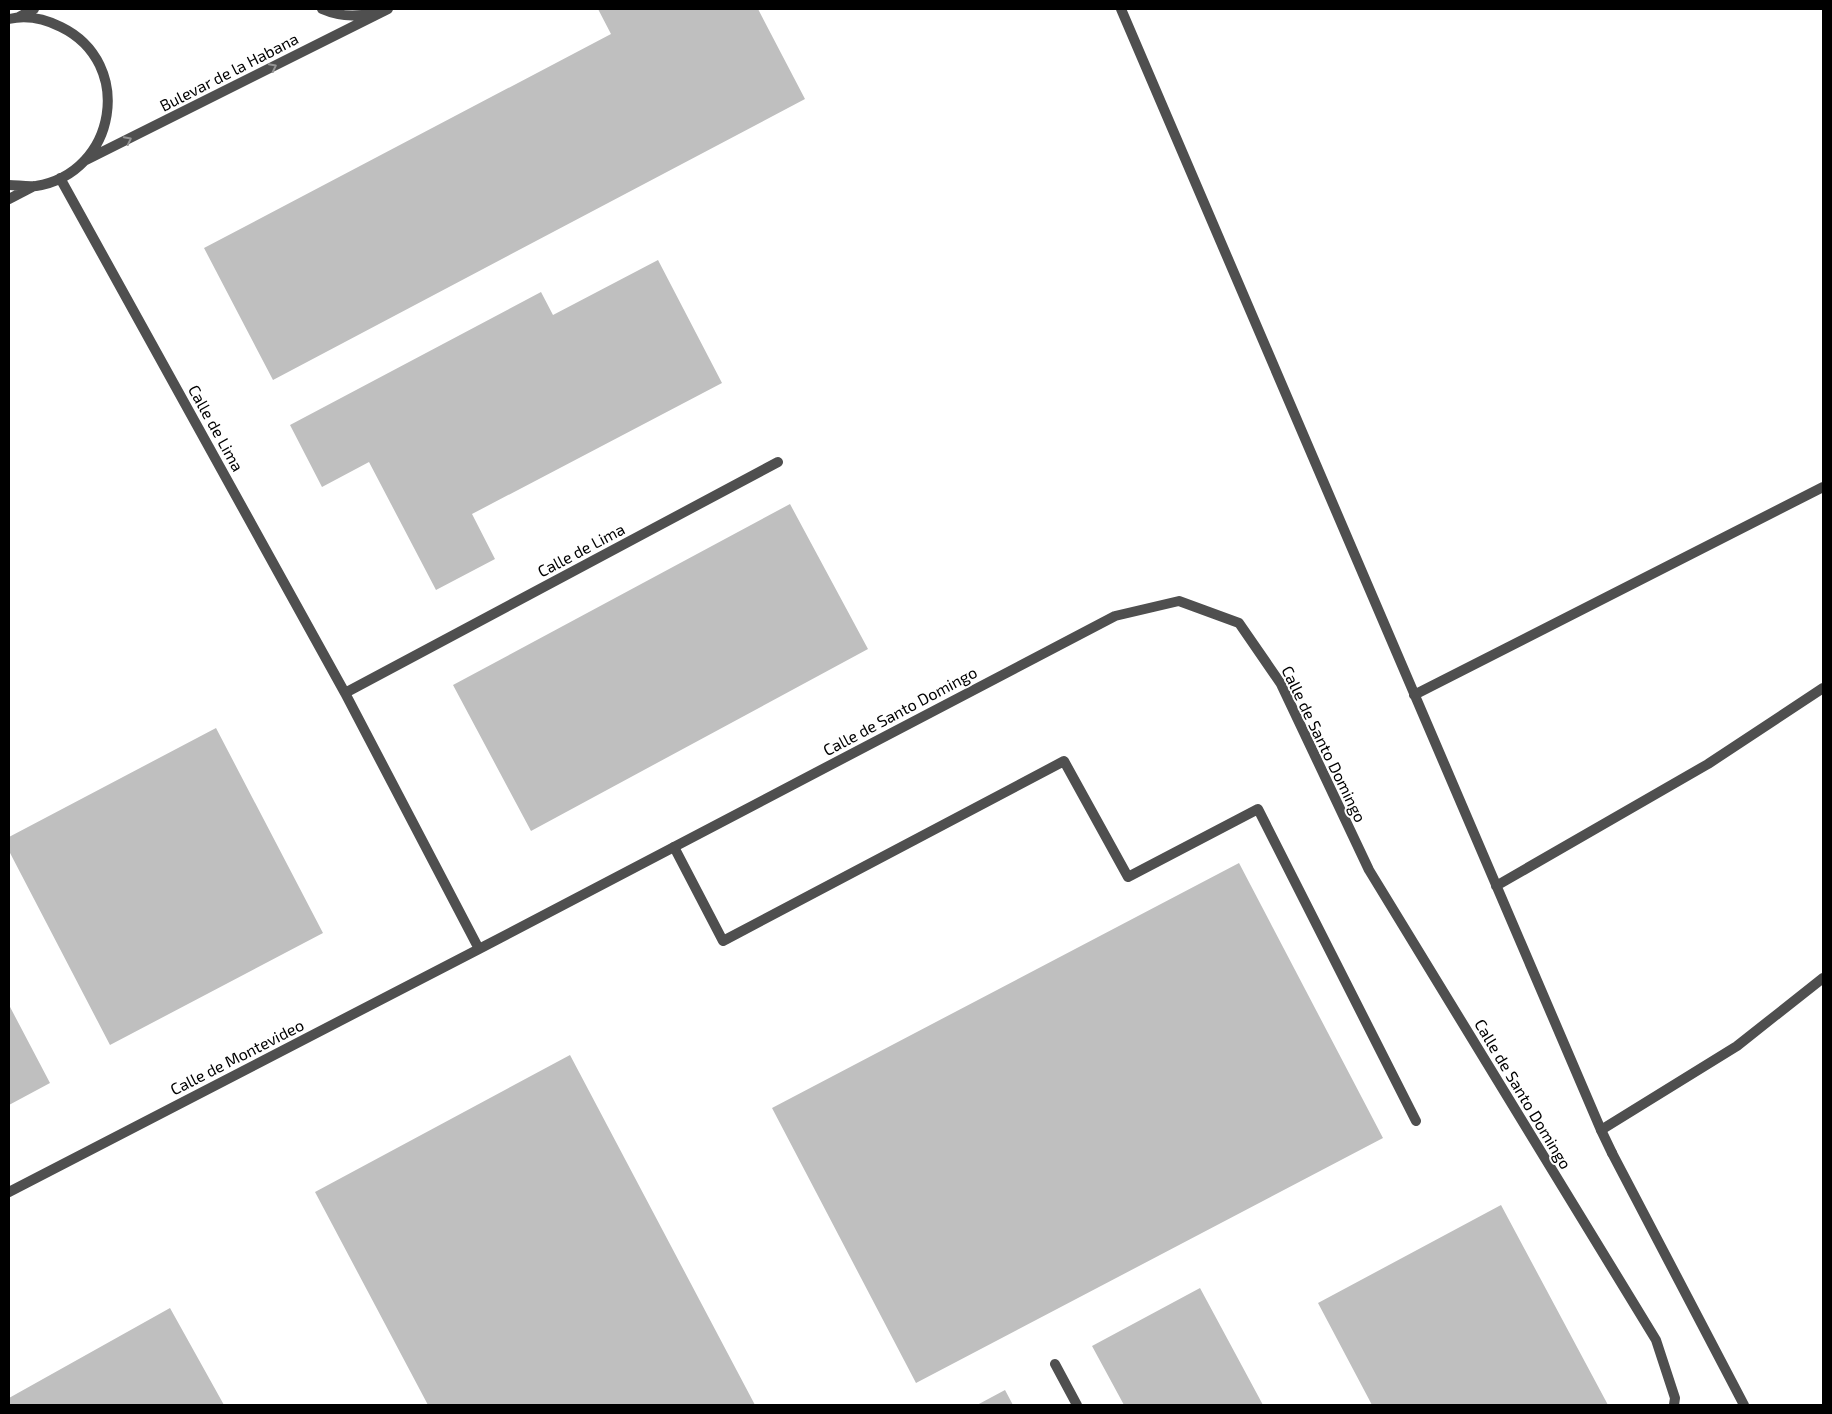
<svg xmlns="http://www.w3.org/2000/svg" width="1832" height="1414" viewBox="0 0 1832 1414" font-family="'Exo 2',sans-serif">
<style>
.building{fill:#bfbfbf}
.lines{fill:none;stroke-linecap:round;stroke-linejoin:round}
.lane{stroke:#4f4f4f;stroke-width:10}
.street{stroke:#4f4f4f;stroke-width:10}
.oneway{stroke:#959595}
.labels{text-anchor:middle;stroke-width:4;stroke-linejoin:round;paint-order:stroke}
.street-label{font-size:16px;fill:#000;stroke:#fff}
</style>
<rect width="100%" height="100%" fill="#fff"/>
<path class="building" d="M598 9H758L805 99 273 380 204 248 611 34Z
M658 260 722 383 472 514 495 559 436 590 369 462 322 487 290 425 541 292 553 315Z
M790 504 868 649 531 831 453 685Z
M216 728 323 933 110 1045 9 851V837Z
M1239 863 1383 1138 916 1383 772 1108Z
M9 1005 50 1083 9 1105Z
M570 1055 755 1405H428L315 1192Z
M1501 1205 1608 1405H1372L1318 1303Z
M1200 1288 1263 1405H1124L1092 1346Z
M170 1308 224 1405H9V1398Z
M1005 1390 1013 1405H977Z"/>
<g class="lines">
<path class="lane" d="M674 847 723 941 1064 761 1128 877 1258 809 1416 1121
M1601 1130 1612 1153
M1055 1364 1077 1405"/>
<path class="street" d="M322 9C338 16 356 17 372 13
M1121 9 1601 1130 1737 1046 1823 978
M19 17 34 9
M9 19C26 15 45 19 61 27 135 63 117 173 36 186 27 187 17 185 9 185
M84 161 388 9
M60 178 345 693 479 949
M9 199 34 186
M345 693 778 462
M1414 695 1823 487
M1496 886 1708 764 1823 688
M1612 1153 1744 1405
M9 1192 479 949 1115 616 1179 601 1239 623 1281 684 1369 870 1656 1340 1675 1398 1674 1405"/>
</g>
<defs><path id="oneway-chevron" d="M-2-3.5L2.5 0L-2 3.5" fill="none" stroke-width="1.6" stroke-linecap="round" stroke-linejoin="round" transform="scale(1.25)"/></defs>
<g class="oneway">
<use href="#oneway-chevron" transform="translate(273 67) rotate(-27)"/>
<use href="#oneway-chevron" transform="translate(128 140) rotate(-27)"/>
</g>
<g class="labels">
<g class="street-label">
<text transform="translate(229 72) rotate(-27)" y="6">Bulevar de la Habana</text>
<text transform="translate(216 428) rotate(61)" y="6">Calle de Lima</text>
<text transform="translate(581 550) rotate(-28)" y="6">Calle de Lima</text>
<text transform="translate(900 711) rotate(-28)" y="6">Calle de Santo Domingo</text>
<text transform="translate(1324 744) rotate(64)" y="6">Calle de Santo Domingo</text>
<text transform="translate(237 1057) rotate(-27)" y="6">Calle de Montevideo</text>
<text transform="translate(1523 1094) rotate(59)" y="6">Calle de Santo Domingo</text>
</g>
</g>
<rect width="1832" height="1414" fill="none" stroke="#000000" stroke-width="20"/>
</svg>
